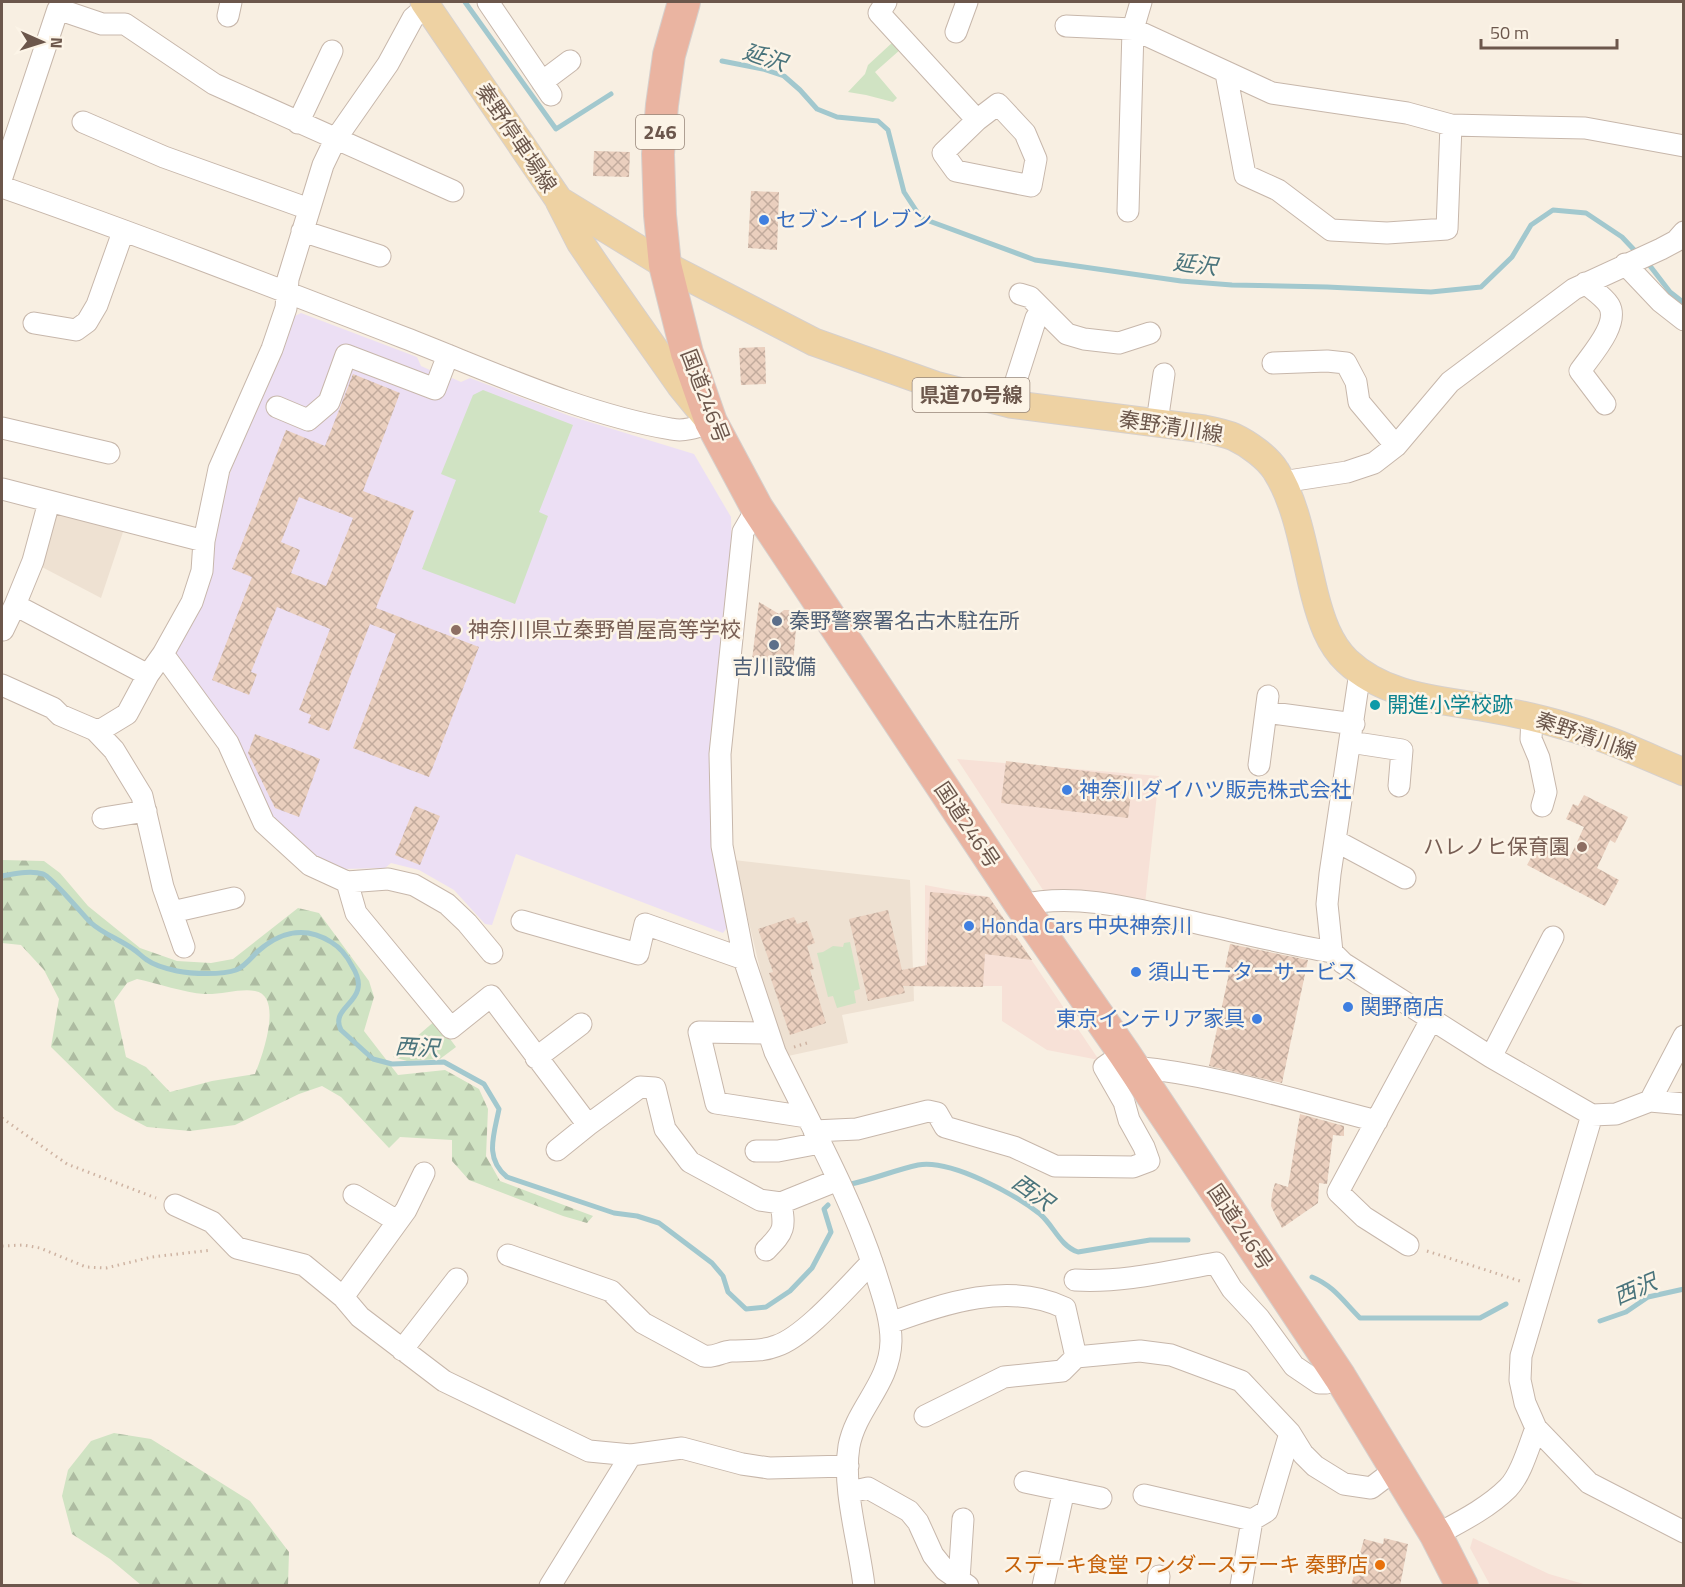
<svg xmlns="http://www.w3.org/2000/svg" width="1685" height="1587" viewBox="0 0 1685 1587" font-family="'Titillium Web','Noto Sans JP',sans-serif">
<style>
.residential{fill:#eee1d2}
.commercial{fill:#f7e1d7}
.education{fill:#ecdff4}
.green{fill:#d0e3c3}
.forest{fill:url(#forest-firs);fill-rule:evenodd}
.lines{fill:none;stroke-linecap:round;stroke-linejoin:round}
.stream{stroke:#a2c8ce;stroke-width:5}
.building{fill:url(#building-cross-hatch);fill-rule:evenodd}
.minor-casing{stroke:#c7b7ab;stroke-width:23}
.major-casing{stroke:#d6d0cd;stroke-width:29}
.highway-casing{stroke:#d6d0cd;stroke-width:34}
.path{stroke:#ceb3a2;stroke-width:3;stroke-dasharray:1.5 4.5;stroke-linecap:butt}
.minor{stroke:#fff;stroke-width:21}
.major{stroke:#eed2a3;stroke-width:27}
.highway{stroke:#eab4a1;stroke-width:32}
.shop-dot{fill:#3f7fe0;stroke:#fcf4e7;stroke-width:2}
.service-dot{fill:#5c6f8a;stroke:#fcf4e7;stroke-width:2}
.education-dot{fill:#8d6e63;stroke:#fcf4e7;stroke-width:2}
.culture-dot{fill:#0f9aa8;stroke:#fcf4e7;stroke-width:2}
.food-dot{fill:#e8710a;stroke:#fcf4e7;stroke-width:2}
.labels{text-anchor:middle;stroke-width:5;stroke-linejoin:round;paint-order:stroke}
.shield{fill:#fcf4e7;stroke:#97867a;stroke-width:1.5}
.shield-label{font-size:20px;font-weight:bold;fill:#6c574c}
.street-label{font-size:21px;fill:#6c574c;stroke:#fcf4e7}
.shop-label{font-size:21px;fill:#366cbe;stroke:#fcf4e7;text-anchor:start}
.service-label{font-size:21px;fill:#4e5e75;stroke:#fcf4e7;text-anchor:start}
.education-label{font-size:21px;fill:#785e54;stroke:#fcf4e7;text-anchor:start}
.culture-label{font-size:21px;fill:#0d838f;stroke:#fcf4e7;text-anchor:start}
.food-label{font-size:21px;fill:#c56008;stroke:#fcf4e7;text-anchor:end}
.water-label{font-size:22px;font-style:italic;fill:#4a747c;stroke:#fcf4e7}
</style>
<defs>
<pattern id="forest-firs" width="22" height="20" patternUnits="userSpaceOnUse" patternTransform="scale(1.5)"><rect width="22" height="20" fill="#d0e3c3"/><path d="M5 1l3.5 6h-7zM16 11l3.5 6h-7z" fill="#adbba1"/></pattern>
<pattern id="building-cross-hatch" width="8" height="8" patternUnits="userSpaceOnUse" patternTransform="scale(1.5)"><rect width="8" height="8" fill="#eacfbe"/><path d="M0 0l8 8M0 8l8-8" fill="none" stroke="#c2ab9d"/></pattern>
</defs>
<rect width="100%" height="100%" fill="#f8efe2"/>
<path class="residential" d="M60 510 125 526 101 598 40 566 52 513Z
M734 860 910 880 914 1001 842 1015 848 1043 788 1056 771 1015Z"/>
<path class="commercial" d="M957 759 1159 776 1145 904 1114 897 1043 890Z
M925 885 989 897 1099 1060 1047 1050 1002 1021V986H925Z
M1473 1538 1549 1574 1587 1585H1490L1470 1548Z"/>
<path class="education" d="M301 313 417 357 421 366 430 370 431 374 448 381 452 378 461 382 470 378 570 416 694 454 731 517 732 559 729 925 723 933 516 854 492 925 485 924 454 890 419 870 391 863 385 868 342 869 315 856 272 817 172 654 211 571 217 520 225 487 240 446 284 347 295 316Z"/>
<path class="green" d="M894 41 901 49 875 72 897 98 893 102 866 95 848 92 865 74 868 65Z
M483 390 573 425 539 512 548 516 515 604 422 569 456 480 441 474 473 395Z
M850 942 860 989 854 991 856 1003 837 1008 833 996 828 997 817 953 823 952 833 946 843 947 844 943Z
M436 1020 456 1047 440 1059 407 1061 393 1057Z"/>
<path class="forest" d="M2 860 44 861 60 873 88 906 140 948 177 961 211 963 233 959 298 908 319 913 369 981 374 997 364 1031 398 1075 445 1070 479 1089 488 1109 486 1156 500 1181 593 1216 587 1223 563 1216 469 1180 452 1161V1140L400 1137 389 1148 341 1097 322 1086 299 1094 235 1125 190 1131 147 1127 115 1110 51 1047 59 999 44 970 21 945 2 943ZM137 979C157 983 185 993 204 994 220 995 241 988 255 991 284 996 262 1057 255 1074L212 1081 170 1092 146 1067 126 1057 114 1001 127 983Z
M114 1433 151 1439 250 1501 289 1552 288 1585H141L110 1559 72 1534 62 1496 68 1470 91 1441Z"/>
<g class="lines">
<path class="stream" d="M465 2 556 129 611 94
M722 61 763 69 784 76 800 90 817 109 837 117 878 121 888 130 904 192 921 218 1035 260 1181 281 1232 285 1327 287 1431 292 1481 287 1512 257 1531 225 1553 210 1586 213 1622 237 1638 254
M1647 262 1670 292 1684 303
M2 876C14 874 30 870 43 874 51 876 81 913 90 922 103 934 119 939 133 949 138 952 142 957 147 960 155 966 168 969 177 971 191 974 223 975 236 970 244 967 251 958 257 952 280 932 304 925 331 942 341 948 347 956 352 966 375 1002 328 1005 341 1030L373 1059 392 1064 444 1062 484 1084 499 1109C494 1135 484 1158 507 1177L614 1213 637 1216 659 1223 712 1263 723 1276 728 1292 746 1309 766 1307 790 1291 812 1268 831 1232 824 1209 828 1205
M851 1184C874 1179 895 1170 918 1165 951 1159 1014 1194 1040 1214 1054 1226 1060 1246 1078 1252L1150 1240H1188
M1312 1277C1334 1286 1343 1301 1360 1318H1480L1506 1304
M1600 1321 1626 1312 1648 1297 1684 1289"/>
</g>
<path class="building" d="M594 151 630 152 629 177 593 176Z
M751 191 779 192 777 250 748 248Z
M765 347 766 384 741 385 739 348Z
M353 374 400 393 363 491 414 511 376 608 479 647 429 777 353 748 396 634 370 624 329 731 308 723 311 715 299 710 330 629 277 607 251 672 257 674 249 695 212 680 252 577 232 569 286 430 325 446ZM299 497 353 518 326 586 291 573 300 550 281 542Z
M759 602 779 614 784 610H792L797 616 793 664 752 660Z
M255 734 320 759 299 817 275 808 248 753Z
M1006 761 1133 777 1128 818 1001 803Z
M1584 795 1628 817 1615 843 1610 840 1597 868 1619 880 1605 906 1527 865 1541 839 1571 855 1584 827 1566 819 1573 804 1578 806Z
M415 806 440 816 420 865 395 855Z
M930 892 989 897 1032 960 985 954 983 987 903 986 905 993 868 1001 849 919 888 910 902 970 927 965Z
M794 917 797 924 807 921 815 943 807 946 814 969 810 970 826 1023 790 1035 769 973 773 972 758 929Z
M1230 944 1308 960 1282 1083 1209 1066 1230 969 1225 968Z
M1300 1114 1344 1126V1136L1333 1135 1327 1184 1319 1183 1318 1203 1282 1228 1271 1206 1272 1194 1275 1183 1288 1187Z
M1384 1538 1408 1544 1400 1586H1351L1364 1539 1383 1544Z"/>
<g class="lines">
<g class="minor-casing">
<path id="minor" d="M488 2 551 95
M886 2 879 13 977 120
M1141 2 1133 29 1272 93 1407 113 1451 125 1585 128 1684 146
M228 16 231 2
M1066 26 1133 29 1128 211
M956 32 967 2
M1226 73 1245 175 1278 190 1331 230 1387 233 1447 229 1451 125
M542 82 570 61
M998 104 1025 133 1036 159 1031 186 956 171 943 153 977 120Z
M83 122 164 157 309 209
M298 123 332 51
M2 177 58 9 102 24H125L214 84 453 191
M2 187C137 234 271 286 405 338 490 371 582 414 671 429 685 432 697 427 711 422
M302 231 380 256
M1625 264 1661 302 1684 320
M1585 283C1592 289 1604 297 1609 305 1620 324 1591 355 1580 371L1605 404
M1020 294 1030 297 1067 334 1084 339 1119 343 1150 333
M34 323 76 330 87 322 97 305 123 232
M1273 363 1327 361 1346 363 1356 382 1359 402 1396 446
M1010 404 1013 390 1036 318 1042 310
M277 407 308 420 329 402 346 355 435 389 448 355
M1157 422 1164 374
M2 428 109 453
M1282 482 1347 472 1374 463 1396 446 1450 382 1574 289 1661 249 1676 241 1684 232
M2 489 204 541
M49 502 33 561 15 605 148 675
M757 508 743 532 720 754 722 846 744 959 775 1052C810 1124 850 1194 875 1271 882 1294 891 1317 891 1341 890 1384 856 1408 849 1446 842 1489 859 1542 864 1586
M3 630 15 605
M163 654 228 743 264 823 310 865 347 882 388 879 414 885 447 904 467 923 492 953
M2 685 53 708 60 715 95 730 104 728 127 714 148 675 163 654 192 602 202 571 204 541 219 469 272 349 286 308 288 279 323 165 335 140 388 64 413 18 427 6
M1266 712 1354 724
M1532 717 1531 739 1539 758 1546 792 1542 806
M95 730 114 750 142 796 163 887 184 947
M1350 742 1402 750 1399 786
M1259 765 1268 696
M103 818 146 811
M1336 841 1405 878
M347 882 356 913 451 1028 491 996 588 1125 640 1087 655 1088 665 1129 690 1162 760 1200 781 1203 838 1180
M1021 905C1073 893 1128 907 1179 919 1230 930 1281 943 1332 952L1343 963 1491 1057 1592 1115 1616 1114 1650 1101 1684 1104
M172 912 234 898
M522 921 638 954 645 924 744 959
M1332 952 1327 904 1330 874 1360 672
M768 1033 699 1032 716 1103 807 1117
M1491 1057 1553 937
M536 1058 581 1024
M1133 1067C1214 1074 1298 1101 1377 1121
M1650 1101 1684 1036
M1592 1115 1521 1356 1520 1380 1525 1403 1536 1428 1589 1483 1684 1532
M814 1131 857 1129 928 1111 937 1113 945 1127 1014 1147 1055 1166 1133 1167 1149 1161 1144 1147 1129 1120 1124 1102 1104 1067 1124 1053
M557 1150 588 1125
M756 1151H778L820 1143
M354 1195 397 1221
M175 1205 212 1222 237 1248 304 1265 343 1297 360 1317 444 1381 589 1451 631 1455 682 1448 742 1464 769 1468 848 1466
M1408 1245 1364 1217 1338 1192 1431 1020
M766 1250C785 1231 785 1228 781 1203
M508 1255 611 1291 643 1323 704 1356C714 1358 721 1352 731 1351 746 1350 761 1352 776 1346 805 1337 849 1285 872 1262
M1075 1280C1122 1283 1170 1271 1216 1263L1232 1289 1259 1318 1294 1366 1319 1383H1326L1340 1377
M343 1297 406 1210 424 1173
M890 1323C945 1303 1009 1281 1065 1308L1076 1357
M402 1350 457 1279
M925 1416 1004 1377 1062 1371 1076 1357 1140 1351 1171 1355 1241 1381 1290 1433 1303 1454 1315 1466 1344 1484 1371 1488 1396 1469
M1025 1482 1101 1498
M850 1492 868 1488 909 1511 918 1522 933 1555 945 1570 968 1586
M1144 1495 1252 1520
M1436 1535C1460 1522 1488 1508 1508 1488 1521 1475 1529 1446 1536 1428
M959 1580 963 1519
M550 1586 631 1455
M1043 1586 1064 1490
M1158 1586 1159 1576
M1241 1586 1252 1520 1267 1511 1290 1433"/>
</g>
<g class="major-casing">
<path id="major" d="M424 2 559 200 665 265 814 342 935 385 1010 404 1204 429C1214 431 1225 433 1234 437 1249 444 1268 458 1276 471 1298 505 1305 558 1315 596 1321 619 1329 644 1347 661 1384 696 1434 699 1481 707 1510 712 1538 718 1565 726 1606 737 1645 756 1684 772
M559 201 580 242 597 267 680 385 706 417"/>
</g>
<g class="highway-casing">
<path id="highway" d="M684 2 669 55 662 105 658 154 660 215 665 265 687 353 711 422 757 508 1021 905 1124 1053 1340 1377 1436 1535 1462 1586"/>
</g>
<path class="path" d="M794 1047 807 1043
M2 1118 67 1164 156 1198
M2 1246 23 1245 40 1248 86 1267 106 1268 152 1257 212 1250
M1427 1251 1523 1282"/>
<use href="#minor" class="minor"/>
<use href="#major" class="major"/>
<use href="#highway" class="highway"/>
</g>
<g class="shop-dot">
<circle cx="764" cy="220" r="6"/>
<circle cx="1067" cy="790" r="6"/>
<circle cx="969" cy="926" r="6"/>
<circle cx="1136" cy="972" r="6"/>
<circle cx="1348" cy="1007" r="6"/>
<circle cx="1257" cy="1019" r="6"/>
</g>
<g class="service-dot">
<circle cx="777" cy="621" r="6"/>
<circle cx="774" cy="645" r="6"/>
</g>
<g class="education-dot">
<circle cx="456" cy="630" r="6"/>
<circle cx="1582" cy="847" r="6"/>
</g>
<circle class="culture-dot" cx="1375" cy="705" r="6"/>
<circle class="food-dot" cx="1380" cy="1565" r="6"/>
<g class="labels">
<g class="shield">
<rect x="636" y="115" width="48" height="34" rx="4.5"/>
<rect x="912.5" y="378" width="117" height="34" rx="4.5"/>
</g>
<g class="shield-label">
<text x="660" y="139">246</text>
<text x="971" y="402">県道70号線</text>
</g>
<g class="street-label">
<text transform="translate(516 138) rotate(56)" y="7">秦野停車場線</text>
<text transform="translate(705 396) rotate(69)" y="7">国道246号</text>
<text transform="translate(1171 427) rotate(9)" y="7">秦野清川線</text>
<text transform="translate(1586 736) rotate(19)" y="7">秦野清川線</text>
<text transform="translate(967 825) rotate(56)" y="7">国道246号</text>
<text transform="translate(1240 1227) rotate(56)" y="7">国道246号</text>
</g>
<g class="shop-label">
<text x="776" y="227">セブン-イレブン</text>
<text x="1079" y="797">神奈川ダイハツ販売株式会社</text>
<text x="981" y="933">Honda Cars 中央神奈川</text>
<text x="1148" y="979">須山モーターサービス</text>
<text x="1360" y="1014">関野商店</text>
<text x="1245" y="1026" text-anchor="end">東京インテリア家具</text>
</g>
<g class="service-label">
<text x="789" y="628">秦野警察署名古木駐在所</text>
<text x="774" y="674" text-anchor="middle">吉川設備</text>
</g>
<g class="education-label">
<text x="468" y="637">神奈川県立秦野曽屋高等学校</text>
<text x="1570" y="854" text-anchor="end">ハレノヒ保育園</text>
</g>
<g class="culture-label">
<text x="1387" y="712">開進小学校跡</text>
</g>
<g class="food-label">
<text x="1368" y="1572">ステーキ食堂 ワンダーステーキ 秦野店</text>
</g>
<g class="water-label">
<text transform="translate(765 57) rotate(18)" y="8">延沢</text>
<text transform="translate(1195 264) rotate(7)" y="8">延沢</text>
<text transform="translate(417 1047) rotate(3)" y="8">西沢</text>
<text transform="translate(1033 1192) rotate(36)" y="8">西沢</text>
<text transform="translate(1635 1289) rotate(-23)" y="8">西沢</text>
</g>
</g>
<rect width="1685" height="1587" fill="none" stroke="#6c574c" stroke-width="6"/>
<g transform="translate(42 42) rotate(93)" stroke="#fcf4e7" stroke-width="4.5" paint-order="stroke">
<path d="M0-4.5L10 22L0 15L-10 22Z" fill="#6c574c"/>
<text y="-9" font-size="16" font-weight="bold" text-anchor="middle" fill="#6c574c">N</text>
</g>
<path d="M1481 39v9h136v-9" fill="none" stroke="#6c574c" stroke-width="3"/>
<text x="1490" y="39" font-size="18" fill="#6c574c" stroke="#fcf4e7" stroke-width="4.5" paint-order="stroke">50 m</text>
</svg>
